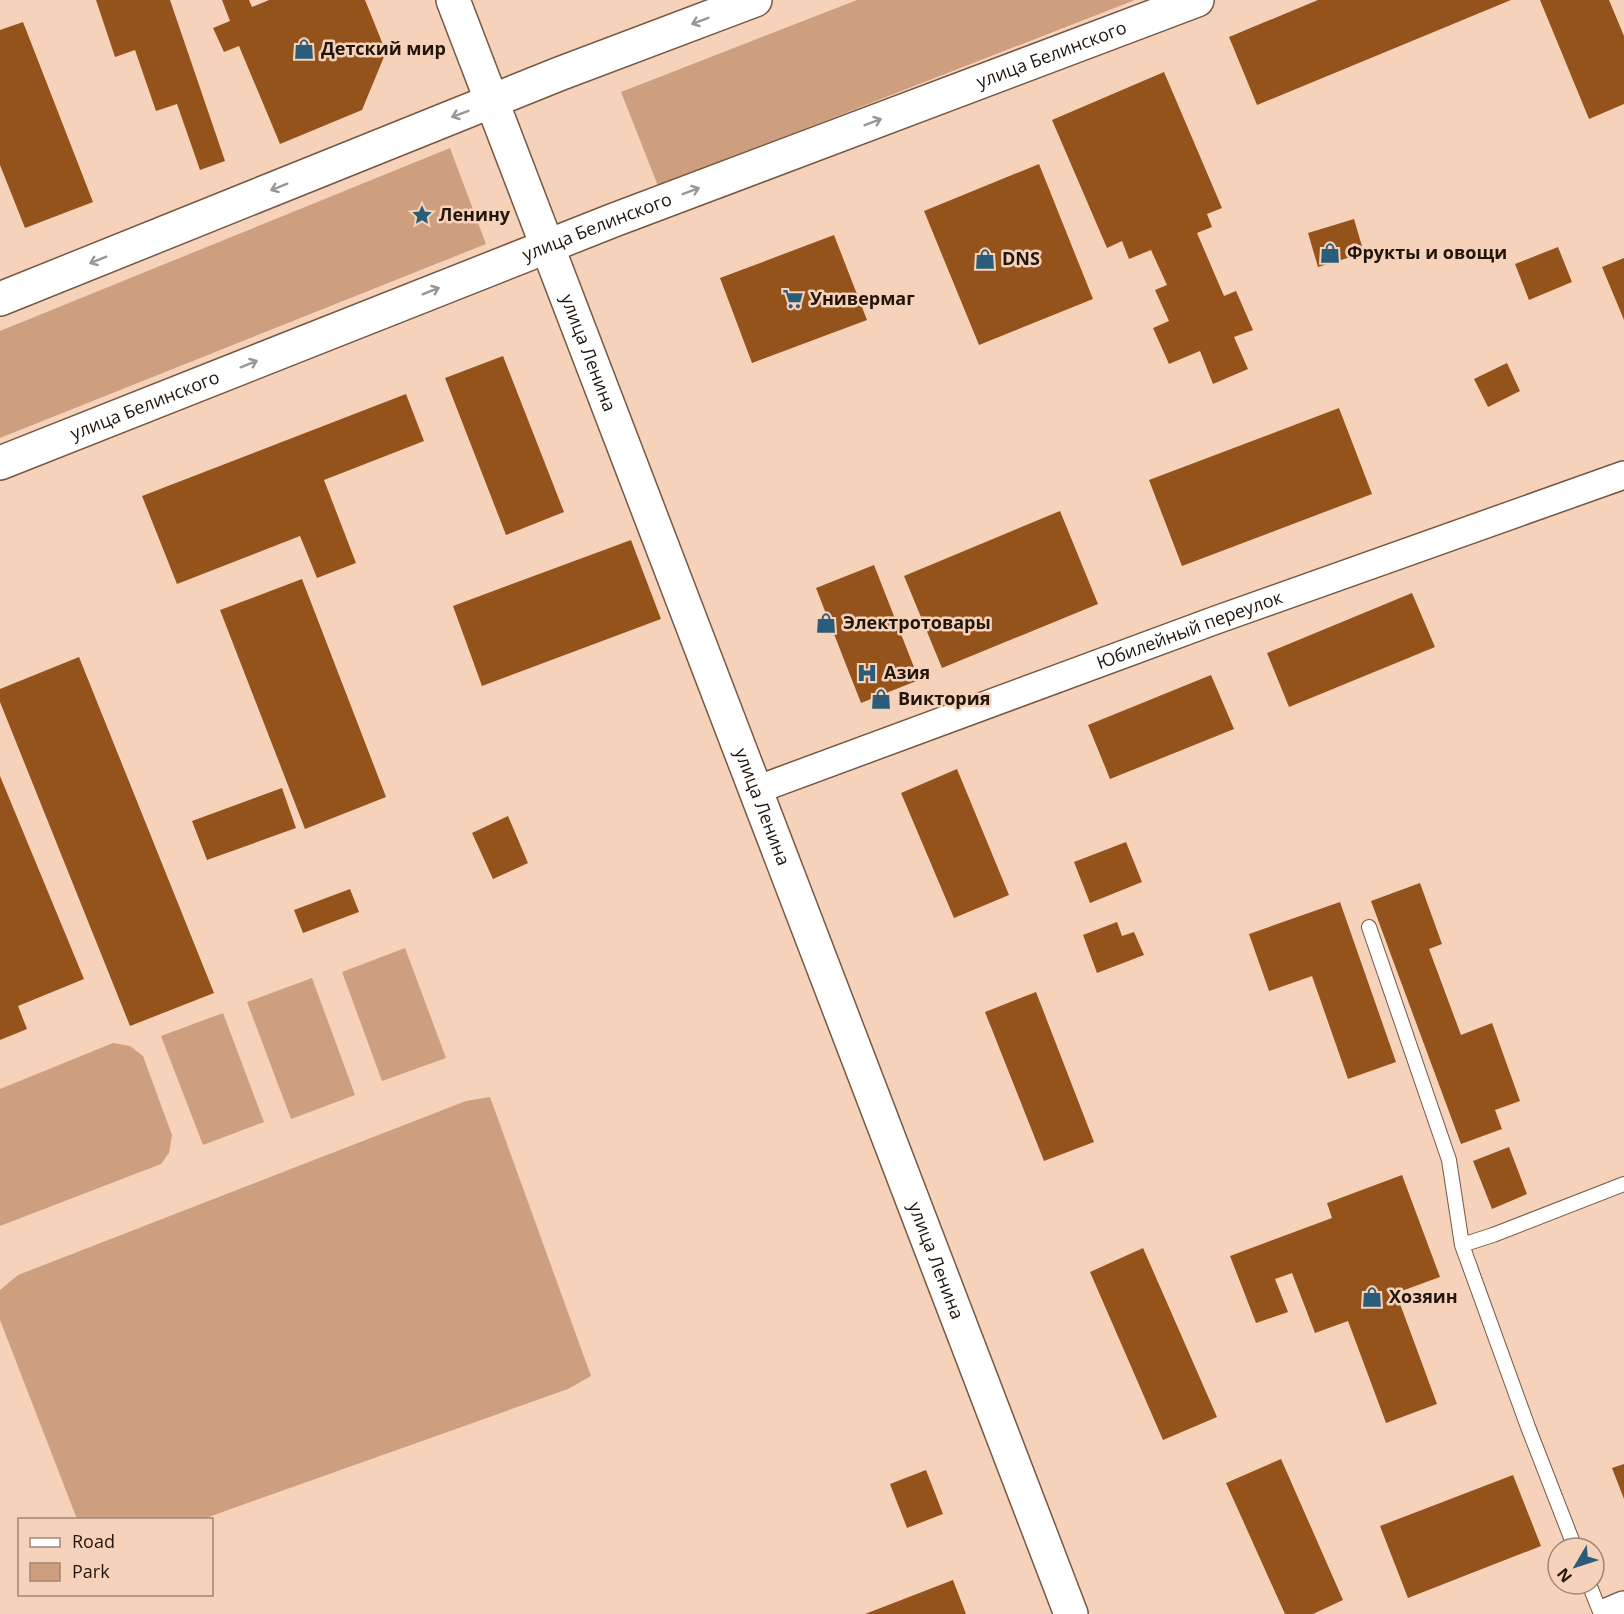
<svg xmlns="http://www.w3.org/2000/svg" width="1624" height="1614" viewBox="0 0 1624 1614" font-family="'Open Sans',sans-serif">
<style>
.green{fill:#ce9f7f}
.building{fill:#95531c}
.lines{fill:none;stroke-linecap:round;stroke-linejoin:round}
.lane-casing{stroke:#765843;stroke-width:16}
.street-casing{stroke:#765843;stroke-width:30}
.secondary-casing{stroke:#765843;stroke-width:36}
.lane{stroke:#fff;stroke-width:14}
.street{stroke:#fff;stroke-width:27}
.secondary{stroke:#fff;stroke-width:33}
.oneway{stroke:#9b9692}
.labels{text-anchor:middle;stroke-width:5;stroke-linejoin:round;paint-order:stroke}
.poi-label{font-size:18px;font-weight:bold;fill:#21150c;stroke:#f6d2ba;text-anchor:start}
.street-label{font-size:18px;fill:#21150c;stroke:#f6d2ba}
</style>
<rect width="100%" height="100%" fill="#f6d2ba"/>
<path class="green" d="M857 0H1135L658 186 621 92Z
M450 148 486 244 0 438V331Z
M405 948 446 1058 382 1081 342 972Z
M312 978 355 1095 291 1119 247 1002Z
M223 1013 264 1122 203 1145 161 1036Z
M113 1043 130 1046 143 1056 172 1135 169 1153 161 1164 0 1226V1089Z
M490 1097 591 1376 568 1389 203 1519H77L0 1320V1290L18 1275 466 1101Z"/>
<path class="building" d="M96 0H170L225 161 200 170 177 104 156 111 135 50 115 57Z
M222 0H249L252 7 269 0H365L386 52 362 110 280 144 239 46 224 52 213 28 230 21Z
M1318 0H1511L1257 105 1229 37Z
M1540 0H1609L1624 36V104L1589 119Z
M23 22 93 202 25 228 0 165V30Z
M1164 72 1222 208 1207 214 1212 227 1197 233 1224 296 1236 291 1253 330 1234 337 1248 369 1213 384 1200 351 1169 364 1153 328 1169 321 1155 290 1167 285 1151 250 1129 259 1122 241 1107 248 1052 120Z
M1039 164 1093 299 979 345 924 211Z
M1354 219 1364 253 1318 267 1308 233Z
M834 235 867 320 752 363 720 278Z
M1558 247 1572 282 1529 300 1515 264Z
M1624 258V320L1602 267Z
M503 356 564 512 506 535 445 378Z
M1507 363 1520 391 1488 407 1474 379Z
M406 394 424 441 324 480 356 563 317 578 300 536 177 584 142 496Z
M1339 408 1372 494 1182 566 1149 480Z
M1060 511 1098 604 942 668 904 576Z
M631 540 661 619 482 686 453 606Z
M874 565 919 680 861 703 816 588Z
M302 579 386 797 305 829 220 610Z
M1412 593 1435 647 1289 707 1267 653Z
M79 657 214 993 130 1026 0 702V689Z
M1211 675 1234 729 1110 779 1088 725Z
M957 769 1009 895 954 918 901 793Z
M0 776 84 979 18 1006 27 1029 0 1040Z
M282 788 296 828 207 860 192 821Z
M508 816 528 863 493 879 472 833Z
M1126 842 1142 882 1090 903 1074 862Z
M1420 883 1442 944 1429 949 1461 1035 1492 1023 1520 1101 1495 1110 1502 1129 1461 1144 1371 901Z
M350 889 359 912 303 933 294 910Z
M1340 902 1396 1062 1348 1079 1312 976 1269 991 1249 934Z
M1117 922 1122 936 1134 932 1144 955 1097 973 1083 935Z
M1036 992 1094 1142 1044 1161 985 1012Z
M1509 1147 1527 1194 1492 1209 1473 1161Z
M1402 1175 1440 1277 1396 1293 1437 1404 1386 1423 1348 1321 1315 1333 1292 1273 1275 1279 1288 1312 1256 1323 1230 1256 1332 1218 1327 1203Z
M1143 1248 1217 1417 1163 1440 1090 1272Z
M1281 1459 1343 1600 1313 1614H1285L1226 1483Z
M1624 1464V1499L1612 1468Z
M926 1470 943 1514 907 1528 890 1484Z
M1513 1475 1541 1546 1408 1598 1380 1526Z
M953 1580 966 1614H865Z"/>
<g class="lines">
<g class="lane-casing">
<path id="lane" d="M1369 927 1449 1160 1462 1245 1528 1427 1575 1548
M1462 1245 1493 1235 1624 1184
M1589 1584 1601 1614"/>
</g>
<g class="street-casing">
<g id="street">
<path id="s1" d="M756 790 1216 620 1624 475"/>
</g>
</g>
<g class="secondary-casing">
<g id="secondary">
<path id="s2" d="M453 0 1071 1614"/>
<path d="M0 299 559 74 755 0"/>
<path id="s3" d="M0 463 614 220 1197 0"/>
<path d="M1610 1614 1624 1608"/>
</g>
</g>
<use href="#lane" class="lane"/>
<use href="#street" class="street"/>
<use href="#secondary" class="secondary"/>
</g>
<defs><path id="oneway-shaft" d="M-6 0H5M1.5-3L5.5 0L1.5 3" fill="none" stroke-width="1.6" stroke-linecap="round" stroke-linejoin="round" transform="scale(1.5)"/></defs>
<g class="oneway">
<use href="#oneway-shaft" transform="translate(700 21) rotate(159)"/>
<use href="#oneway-shaft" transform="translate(460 114) rotate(159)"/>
<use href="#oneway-shaft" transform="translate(873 122) rotate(-21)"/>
<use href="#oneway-shaft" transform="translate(279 187) rotate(158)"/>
<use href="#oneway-shaft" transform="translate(691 191) rotate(-21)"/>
<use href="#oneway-shaft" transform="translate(98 260) rotate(158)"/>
<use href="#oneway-shaft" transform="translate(431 291) rotate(-22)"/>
<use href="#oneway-shaft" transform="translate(249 364) rotate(-22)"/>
</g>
<defs>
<g id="shop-bare" transform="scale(1.62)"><path d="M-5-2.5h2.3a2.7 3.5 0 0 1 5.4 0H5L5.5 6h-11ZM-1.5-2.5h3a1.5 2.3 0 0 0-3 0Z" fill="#295d79" stroke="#f6d2ba" stroke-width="2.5" paint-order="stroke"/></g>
<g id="sight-bare" transform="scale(1.62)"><path d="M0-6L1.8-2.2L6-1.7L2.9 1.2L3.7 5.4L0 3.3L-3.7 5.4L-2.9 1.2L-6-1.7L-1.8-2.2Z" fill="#295d79" stroke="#f6d2ba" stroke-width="2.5" paint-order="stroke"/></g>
<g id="supermarket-bare" transform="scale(1.62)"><path d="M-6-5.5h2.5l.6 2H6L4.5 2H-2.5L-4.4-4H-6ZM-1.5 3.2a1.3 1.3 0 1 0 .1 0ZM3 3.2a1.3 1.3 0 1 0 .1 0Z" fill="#295d79" stroke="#f6d2ba" stroke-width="2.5" paint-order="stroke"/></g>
<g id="hospital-bare" transform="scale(1.62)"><path d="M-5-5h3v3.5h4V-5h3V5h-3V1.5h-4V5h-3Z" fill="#295d79" stroke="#f6d2ba" stroke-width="2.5" paint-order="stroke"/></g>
</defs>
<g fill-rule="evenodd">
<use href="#shop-bare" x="304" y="49"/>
<use href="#sight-bare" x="422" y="215"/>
<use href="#shop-bare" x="1330" y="253"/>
<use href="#shop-bare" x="985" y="259"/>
<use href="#supermarket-bare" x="793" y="299"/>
<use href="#shop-bare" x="826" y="623"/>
<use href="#hospital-bare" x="867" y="673"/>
<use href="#shop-bare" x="881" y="699"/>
<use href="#shop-bare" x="1372" y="1297"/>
</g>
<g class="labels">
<g class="poi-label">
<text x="321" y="55">Детский мир</text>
<text x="439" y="221">Ленину</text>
<text x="1347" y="259">Фрукты и овощи</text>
<text x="1002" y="265">DNS</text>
<text x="810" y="305">Универмаг</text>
<text x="843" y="629">Электротовары</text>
<text x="884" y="679">Азия</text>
<text x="898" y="705">Виктория</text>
<text x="1389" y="1303">Хозяин</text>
</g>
<g class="street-label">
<text dy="6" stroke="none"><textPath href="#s3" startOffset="1128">улица Белинского</textPath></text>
<text dy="6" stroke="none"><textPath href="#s3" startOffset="642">улица Белинского</textPath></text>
<text dy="6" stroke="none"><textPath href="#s2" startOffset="378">улица Ленина</textPath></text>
<text dy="6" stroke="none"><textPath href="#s3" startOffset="156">улица Белинского</textPath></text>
<text dy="6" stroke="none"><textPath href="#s1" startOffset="462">Юбилейный переулок</textPath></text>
<text dy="6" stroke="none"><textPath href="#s2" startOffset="864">улица Ленина</textPath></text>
<text dy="6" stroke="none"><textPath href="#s2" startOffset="1350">улица Ленина</textPath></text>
</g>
</g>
<rect x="18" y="1518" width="195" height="78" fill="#f6d2ba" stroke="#a18674" stroke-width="1.5"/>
<rect x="30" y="1538" width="30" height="9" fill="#ffffff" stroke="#a18674" stroke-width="1.5"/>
<text x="72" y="1548" font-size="18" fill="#21150c">Road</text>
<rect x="30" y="1563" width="30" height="18" fill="#ce9f7f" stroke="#a18674" stroke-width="1.5"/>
<text x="72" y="1578" font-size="18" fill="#21150c">Park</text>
<g transform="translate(1576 1566) rotate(231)"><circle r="28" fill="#f6d2ba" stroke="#a18674" stroke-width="1.5"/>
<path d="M0-4.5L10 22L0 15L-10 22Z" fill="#295d79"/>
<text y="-9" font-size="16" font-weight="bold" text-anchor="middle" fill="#21150c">N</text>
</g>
</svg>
